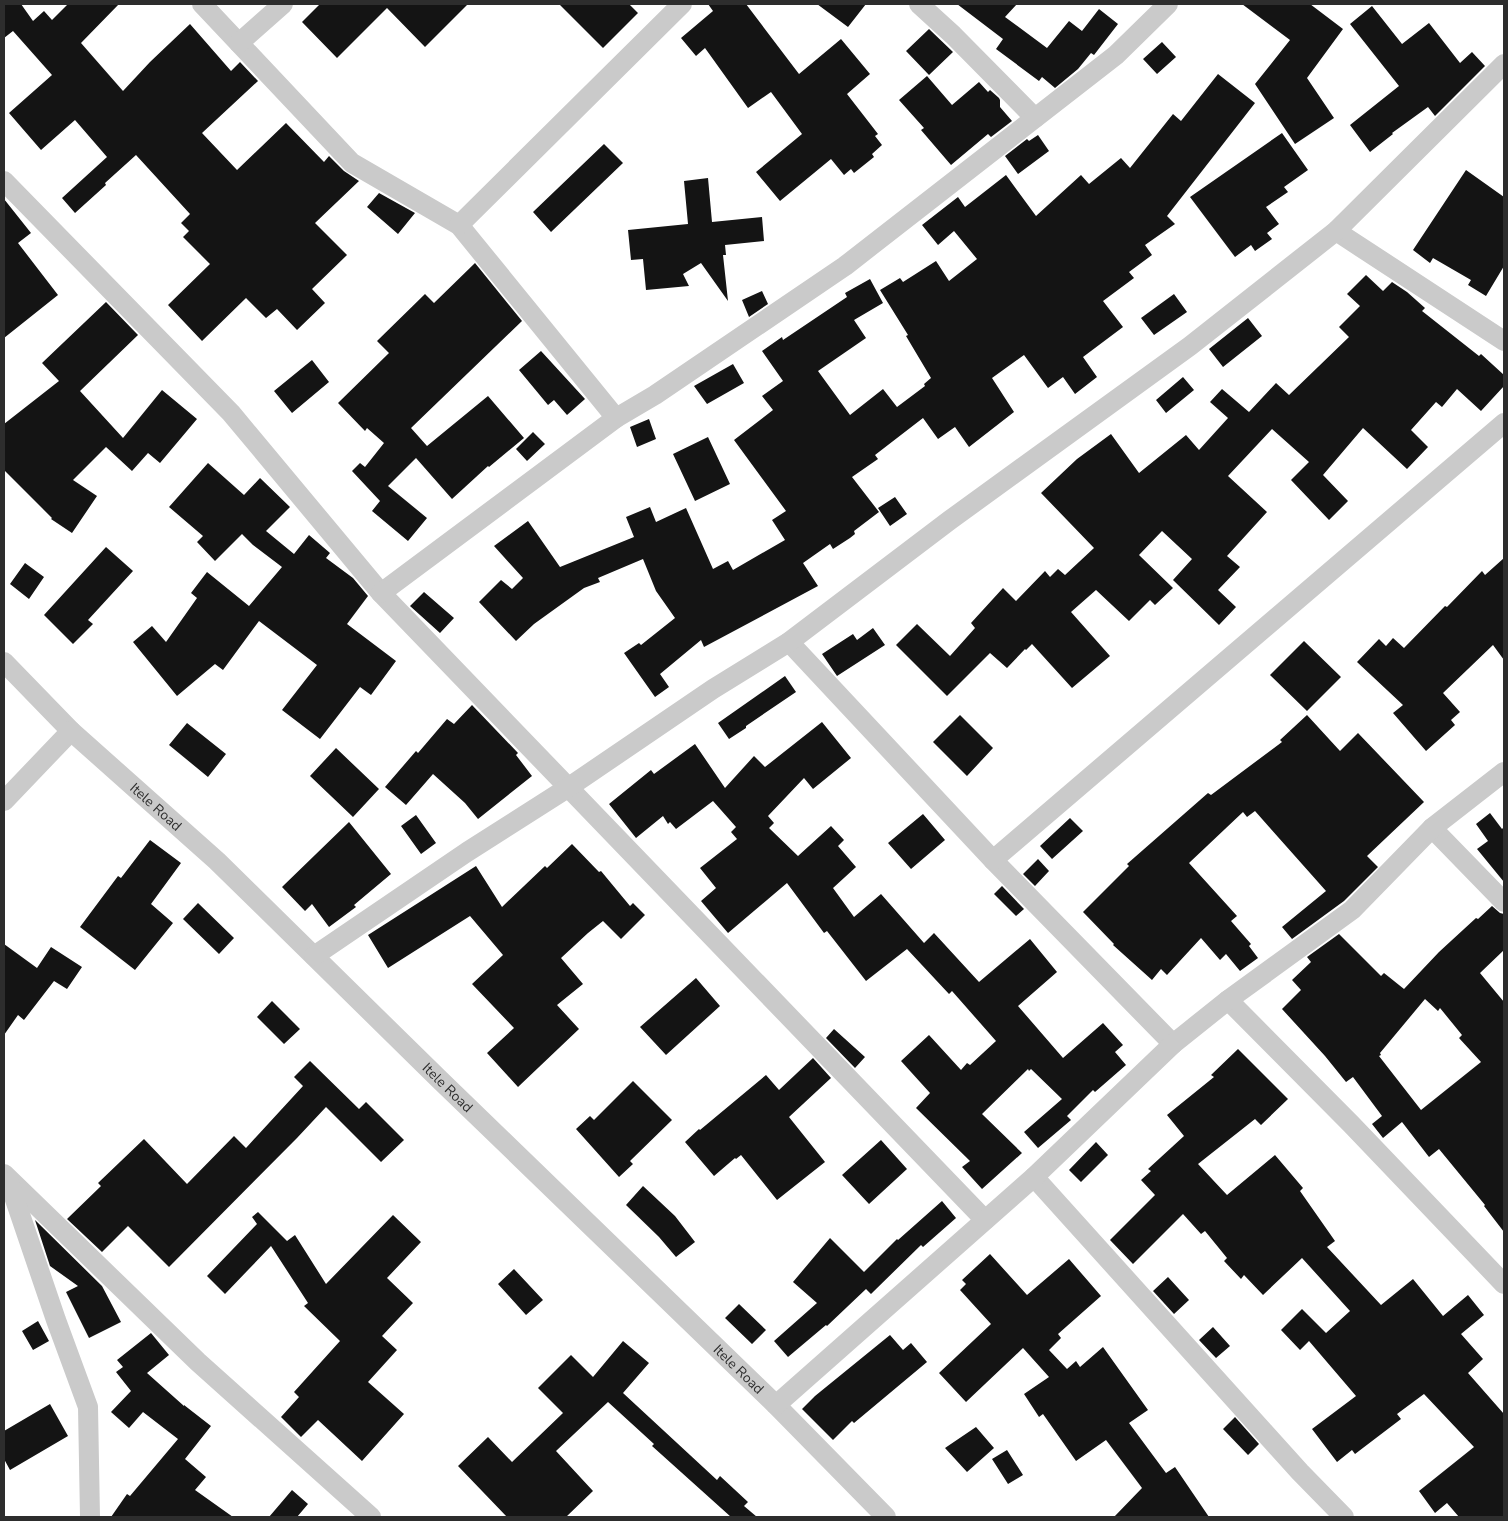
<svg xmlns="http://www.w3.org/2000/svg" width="1508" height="1521" viewBox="0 0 1508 1521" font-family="'Nunito Sans',sans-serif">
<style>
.building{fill:#141414;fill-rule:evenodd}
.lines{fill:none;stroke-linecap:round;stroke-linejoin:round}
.street{stroke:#cacaca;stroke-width:20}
.labels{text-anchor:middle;stroke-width:5;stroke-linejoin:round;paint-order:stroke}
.street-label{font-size:14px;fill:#2d2d2d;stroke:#fff}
</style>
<rect width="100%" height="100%" fill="#fff"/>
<path class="building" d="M4 4H21L33 21 44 11 52 20 68 4H119L81 43 123 91 150 62 190 24 231 71 240 62 258 81 202 133 237 170 286 123 324 162 329 156 344 171 359 181 315 223 347 255 312 289 325 303 297 330 277 309 266 318 246 298 202 341 168 305 210 264 183 237 189 231 181 223 190 214 136 155 105 183 106 185 75 213 62 198 107 157 75 120 41 150 9 113 52 75 13 31 4 38Z
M320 4H468L425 47 387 8 337 58 302 22Z
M559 4H629L638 13 603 48Z
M708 4H746L799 74 841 39 870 74 847 94 878 134 875 136 882 145 872 154 874 157 854 173 851 169 844 175 831 159 780 201 756 172 802 134 771 92 748 108 705 48 696 56 681 38 713 11Z
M817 4H866L848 27Z
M957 4H1017L1005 17 1047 48 1069 21 1082 31 1099 9 1118 24 1094 55 1091 53 1078 69 1055 88 1042 77 1039 81 996 49 1003 39Z
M1242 4H1310L1343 29 1307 78 1334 118 1295 144 1255 84 1290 40Z
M1372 6 1402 44 1429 23 1460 63 1472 52 1485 66 1435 116 1428 107 1392 133 1393 134 1370 152 1350 125 1399 86 1350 24Z
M929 29 953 52 929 75 906 51Z
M1162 42 1176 57 1157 74 1143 59Z
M1218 74 1255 103 1167 216 1175 224 1145 245 1152 255 1129 272 1134 278 1103 301 1123 327 1083 357 1097 377 1075 394 1063 377 1048 388 1024 355 992 378 1014 412 969 447 955 427 938 439 923 418 875 455 878 459 852 477 879 512 854 531 855 534 850 538 833 549 830 544 803 563 818 586 704 647 701 640 660 674 669 687 655 697 624 653 639 643 641 645 675 618 656 591 643 559 598 578 600 582 584 588 534 624 516 641 479 602 501 580 512 589 523 578 494 546 528 521 560 567 634 537 626 517 650 507 656 522 686 508 713 569 728 561 733 570 785 540 772 520 786 511 734 440 773 410 762 396 783 381 762 351 782 337 783 340 847 297 845 293 870 279 883 303 854 320 866 338 818 371 850 415 883 389 897 407 925 386 924 384 931 378 906 336 908 335 880 290 900 278 903 282 936 261 949 281 977 259 954 231 938 245 922 225 958 197 965 207 1006 175 1036 216 1081 175 1089 184 1121 158 1130 168 1173 114 1181 121Z
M927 76 952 105 979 82 988 92 990 90 999 98 1000 100V107L1012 121 991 137 988 134 951 165 921 130 924 128 899 100Z
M1282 133 1308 170 1284 187 1288 192 1266 207 1279 224 1267 233 1272 239 1255 251 1251 245 1235 257 1190 197Z
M1038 135 1049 151 1018 174 1005 156 1027 139 1029 141Z
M604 144 623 163 551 232 533 212Z
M1466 170 1504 197V266L1486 296 1468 285 1471 280 1433 258 1430 263 1413 250Z
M708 178 712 222 762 217 764 241 725 245 726 255H723L728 301 701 263 683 274 689 286 646 290 643 259 631 260 628 230 688 224 684 181Z
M379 193 415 213 398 234 367 207Z
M4 199 31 233 18 243 58 295 4 338Z
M475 263 522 321 411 428 427 446 488 396 524 438 489 467 488 466 452 499 416 458 388 486 427 518 408 541 372 511 380 501 352 471 360 463 365 467 384 443 367 428 365 431 338 403 389 353 377 341 425 294 434 303Z
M1366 275 1383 291 1392 282 1407 292 1425 308 1422 311 1479 356 1481 354 1504 375V386L1481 411 1457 389 1442 407 1436 402 1411 430 1428 447 1407 469 1363 428 1323 475 1348 501 1329 520 1291 480 1309 462 1272 429 1228 476 1267 512 1227 556 1240 567 1218 590 1236 607 1219 625 1173 580 1192 559 1162 531 1139 555 1173 588 1155 605 1150 600 1129 621 1096 590 1071 612 1110 656 1072 688 1032 644 1026 650 1025 649 1007 668 990 653 947 696 896 645 917 624 950 656 975 628 971 623 1003 588 1016 601 1045 571 1050 577 1058 569 1065 575 1094 548 1041 493 1077 459 1111 434 1139 473 1186 435 1199 450 1228 418 1210 402 1222 389 1249 412 1276 383 1289 395 1349 337 1339 327 1360 306 1347 294Z
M762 291 768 304 749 317 742 300Z
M1174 294 1187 312 1154 335 1141 318Z
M106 302 138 335 80 391 123 438 162 390 197 419 160 463 148 453 132 471 106 447 73 480 97 496 72 533 51 519 52 518 4 470V424L59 381 42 363Z
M1248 318 1262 336 1223 367 1209 349Z
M541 351 585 399 567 415 554 400 548 405 519 370Z
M312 360 329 382 292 413 274 391Z
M733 364 744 383 707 404 694 386Z
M1183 377 1194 390 1166 413 1156 400Z
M649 419 656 439 637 447 630 427Z
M533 432 545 444 527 461 516 449Z
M708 437 730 484 695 501 673 454Z
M208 463 244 495 260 478 290 507 266 531 294 554 309 535 330 553 326 558 353 578 368 596 347 624 396 661 371 695 360 687 320 739 282 710 317 665 259 621 223 670 215 664 177 696 133 642 152 626 166 642 197 598 191 593 207 572 249 606 282 567 253 545 242 534 215 561 197 542 203 536 169 507Z
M895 497 907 514 890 526 878 508Z
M106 547 133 571 88 620 93 624 73 644 44 615Z
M1504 558V660L1493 645 1443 693 1460 712 1451 720 1455 725 1426 751 1393 713 1403 705 1357 662 1379 639 1386 646 1393 638 1404 648 1445 606 1447 607 1482 571 1485 575Z
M25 563 44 577 29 599 10 584Z
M424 592 454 618 440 633 410 606Z
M873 628 885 645 837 676 822 654 853 634 857 640Z
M1304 641 1341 677 1307 711 1270 675Z
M785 676 796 692 746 726V728L729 739 718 723Z
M472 705 518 753 516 755 532 776 478 819 465 803 433 774 406 805 385 787 416 751 418 753 447 719 454 724Z
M960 715 993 748 967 776 933 742Z
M1307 715 1340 751 1358 733 1424 802 1367 856 1378 867 1344 901 1292 939 1282 927 1326 891 1255 811 1247 817 1243 812 1189 863 1237 916 1231 921 1251 944 1249 946 1258 958 1240 971 1226 954 1220 960 1201 938 1167 975 1161 969 1152 980 1113 945 1114 944 1083 912 1129 866 1127 864 1208 793 1211 795 1282 742 1280 740Z
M822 722 851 758 813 789 804 778 768 816 774 823 769 828 798 856 831 826 844 840 838 846 856 867 833 888 854 917 881 894 924 943 934 933 979 982 1030 939 1057 972 1018 1006 1063 1058 1103 1023 1123 1045 1115 1052 1126 1065 1095 1092 1093 1090 1067 1116 1071 1120 1038 1148 1024 1132 1062 1099 1031 1069 1029 1071 1028 1069 982 1114 1022 1153 982 1189 962 1167 970 1161 916 1108 930 1093 901 1061 929 1035 961 1070 967 1063 970 1065 996 1041 952 991 949 994 907 949 866 981 827 931 824 933 787 883 728 933 701 901 716 888 700 868 737 839 731 832 736 827 713 801 676 829 670 822 668 824 663 816 636 838 609 804 651 770 654 774 695 744 725 788 754 756 765 767Z
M187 723 226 754 208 777 169 745Z
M336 748 379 789 353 817 310 776Z
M1490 813 1502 829 1504 827V882L1477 849 1488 841 1476 824Z
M923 814 945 840 911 869 888 843Z
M416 815 436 843 421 854 401 826Z
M1070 818 1083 831 1052 859 1040 846Z
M349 822 391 874 354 905 356 907 329 927 312 904 305 911 282 887Z
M150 840 181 863 151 904 173 923 135 970 80 927 118 876 121 878Z
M572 844 599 872 601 871 630 906 633 903 645 915 621 939 603 921 588 933 561 958 583 984 557 1005 579 1029 518 1087 487 1053 514 1028 472 984 503 955 470 916 388 968 368 935 476 866 502 907 545 866 547 868Z
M1038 859 1049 871 1035 886 1023 874Z
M1002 886 1024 909 1016 916 994 894Z
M198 903 234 938 219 954 183 919Z
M1492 906 1500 913 1504 914V950L1480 973 1504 1002V1232L1484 1206 1485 1205 1439 1149 1429 1157 1402 1122 1383 1138 1372 1124 1382 1116 1353 1077 1346 1082 1325 1056 1282 1009 1301 990 1292 980 1311 962 1307 957 1339 934 1381 976 1384 973 1404 989 1439 952 1476 918 1478 919ZM1425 999 1438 1011 1440 1008 1462 1035 1459 1038 1481 1062 1421 1110 1379 1056 1381 1055 1380 1053Z
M4 944 37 968 51 947 82 967 67 989 54 981 24 1020 18 1015 4 1035Z
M696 978 720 1006 666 1055 640 1027Z
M272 1001 300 1029 284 1044 257 1017Z
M834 1029 865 1057 855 1068 826 1038Z
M1238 1049 1288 1099 1261 1125 1255 1119 1198 1164 1227 1195 1275 1155 1303 1188 1300 1191 1335 1241 1327 1247 1381 1305 1413 1279 1443 1316 1468 1295 1484 1315 1461 1334 1483 1359 1468 1373 1504 1414V1517H1459L1447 1503 1435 1513 1419 1491 1474 1447 1424 1394 1397 1414 1401 1419 1355 1454 1352 1450 1337 1462 1312 1429 1356 1396 1309 1341 1300 1350 1281 1330 1302 1309 1326 1333 1350 1311 1302 1258 1263 1295 1244 1275 1241 1279 1224 1261 1227 1258 1205 1231 1201 1234 1183 1214 1133 1264 1110 1240 1155 1195 1141 1180 1151 1171 1148 1169 1184 1136 1167 1115 1214 1077 1211 1075Z
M813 1058 831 1078 789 1117 825 1162 777 1200 741 1155 736 1159 735 1158 714 1176 685 1142 699 1129 700 1130 766 1075 779 1090Z
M310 1061 359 1109 366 1102 404 1140 381 1162 326 1107 297 1138 169 1267 128 1226 102 1252 67 1219 101 1186 98 1183 144 1139 187 1184 234 1136 246 1148 303 1086 294 1077Z
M633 1081 672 1120 630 1161 633 1164 619 1177 576 1129 590 1116 594 1120Z
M881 1140 907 1169 869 1204 842 1175Z
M1096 1142 1108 1155 1081 1182 1069 1170Z
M643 1186 675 1216 695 1242 676 1257 659 1237 626 1205Z
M942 1201 956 1218 923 1247 921 1245 871 1294 866 1289 827 1326 826 1325 788 1357 774 1341 817 1303 793 1282 830 1238 864 1272 897 1239 898 1240Z
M258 1212 287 1241 295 1235 326 1284 393 1215 421 1242 387 1278 413 1303 382 1336 397 1350 368 1382 404 1414 362 1461 318 1420 301 1437 281 1417 299 1397 294 1392 340 1341 304 1306 308 1303 271 1246 225 1294 207 1276 257 1224 252 1217Z
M35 1220 102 1286 121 1322 89 1338 66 1292 78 1286 50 1266Z
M990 1254 1027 1295 1069 1259 1101 1296 1058 1334 1061 1338 1049 1350 1067 1369 1076 1361 1080 1367 1103 1347 1148 1410 1129 1423 1166 1473 1175 1467 1209 1517H1114L1142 1488 1106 1440 1076 1461 1043 1414 1039 1417 1024 1394 1049 1377 1023 1348 966 1402 939 1373 991 1324 960 1290 966 1284 962 1280Z
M514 1269 543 1300 526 1315 498 1284Z
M1168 1277 1189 1300 1174 1314 1153 1291Z
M739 1304 766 1330 752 1344 725 1318Z
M38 1321 49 1341 33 1350 22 1331Z
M1213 1327 1230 1346 1216 1358 1199 1340Z
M151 1333 169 1355 147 1373 184 1406V1405L211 1426 185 1459 206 1477 195 1490 233 1517H111L127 1494 130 1496 178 1439 143 1412 129 1428 111 1412 131 1391 116 1372 123 1367 117 1360Z
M890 1335 903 1350 911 1343 927 1362 854 1423 852 1421 833 1440 802 1409 815 1396Z
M623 1341 649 1363 623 1393 717 1480 720 1476 748 1502 744 1506 757 1517H731L652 1446 654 1444 608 1402 556 1451 593 1491 566 1517H507L458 1466 488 1437 512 1462 563 1413 538 1388 571 1355 593 1377Z
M50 1404 68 1436 10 1470 4 1459V1431Z
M1235 1417 1259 1444 1248 1455 1223 1429Z
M976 1427 994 1448 967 1472 945 1448Z
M1007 1450 1023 1475 1008 1484 992 1459Z
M292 1490 308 1504 297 1517H269Z"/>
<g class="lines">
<g class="street">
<path d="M202 4 352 163 459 225 616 418"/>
<path d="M919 4 953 35 1035 118"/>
<path d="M239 43 283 4"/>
<path d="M4 181 231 413 381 593 985 1220"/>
<path d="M459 225 682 4"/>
<path d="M1336 231 1504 341"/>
<path d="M381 593 616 418 655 395 845 266 1116 55 1168 4"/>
<path d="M789 642 993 860 1173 1044"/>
<path id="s1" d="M4 662 71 731 217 861 440 1080 776 1405 886 1517"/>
<path d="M4 801 71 731"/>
<path d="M1432 828 1504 902"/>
<path d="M993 860 1504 423"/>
<path d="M314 956 467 852 569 787 713 689 789 642 950 520 1190 346 1336 231 1504 64"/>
<path d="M1228 1000 1351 1124 1504 1284"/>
<path d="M4 1174 198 1362 371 1517"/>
<path d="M1034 1177 1300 1472 1344 1517"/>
<path d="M9 1182 56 1320 88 1407 90 1517"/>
<path d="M776 1405 1034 1177 1173 1044 1228 1000 1352 910 1432 828 1504 772"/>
</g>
</g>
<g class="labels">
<g class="street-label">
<text dy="5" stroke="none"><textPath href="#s1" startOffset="210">Itele Road</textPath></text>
<text dy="5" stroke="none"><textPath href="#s1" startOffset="615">Itele Road</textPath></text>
<text dy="5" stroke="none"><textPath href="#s1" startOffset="1020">Itele Road</textPath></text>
</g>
</g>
<rect width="1508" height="1521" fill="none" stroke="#2d2d2d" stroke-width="10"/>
</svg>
